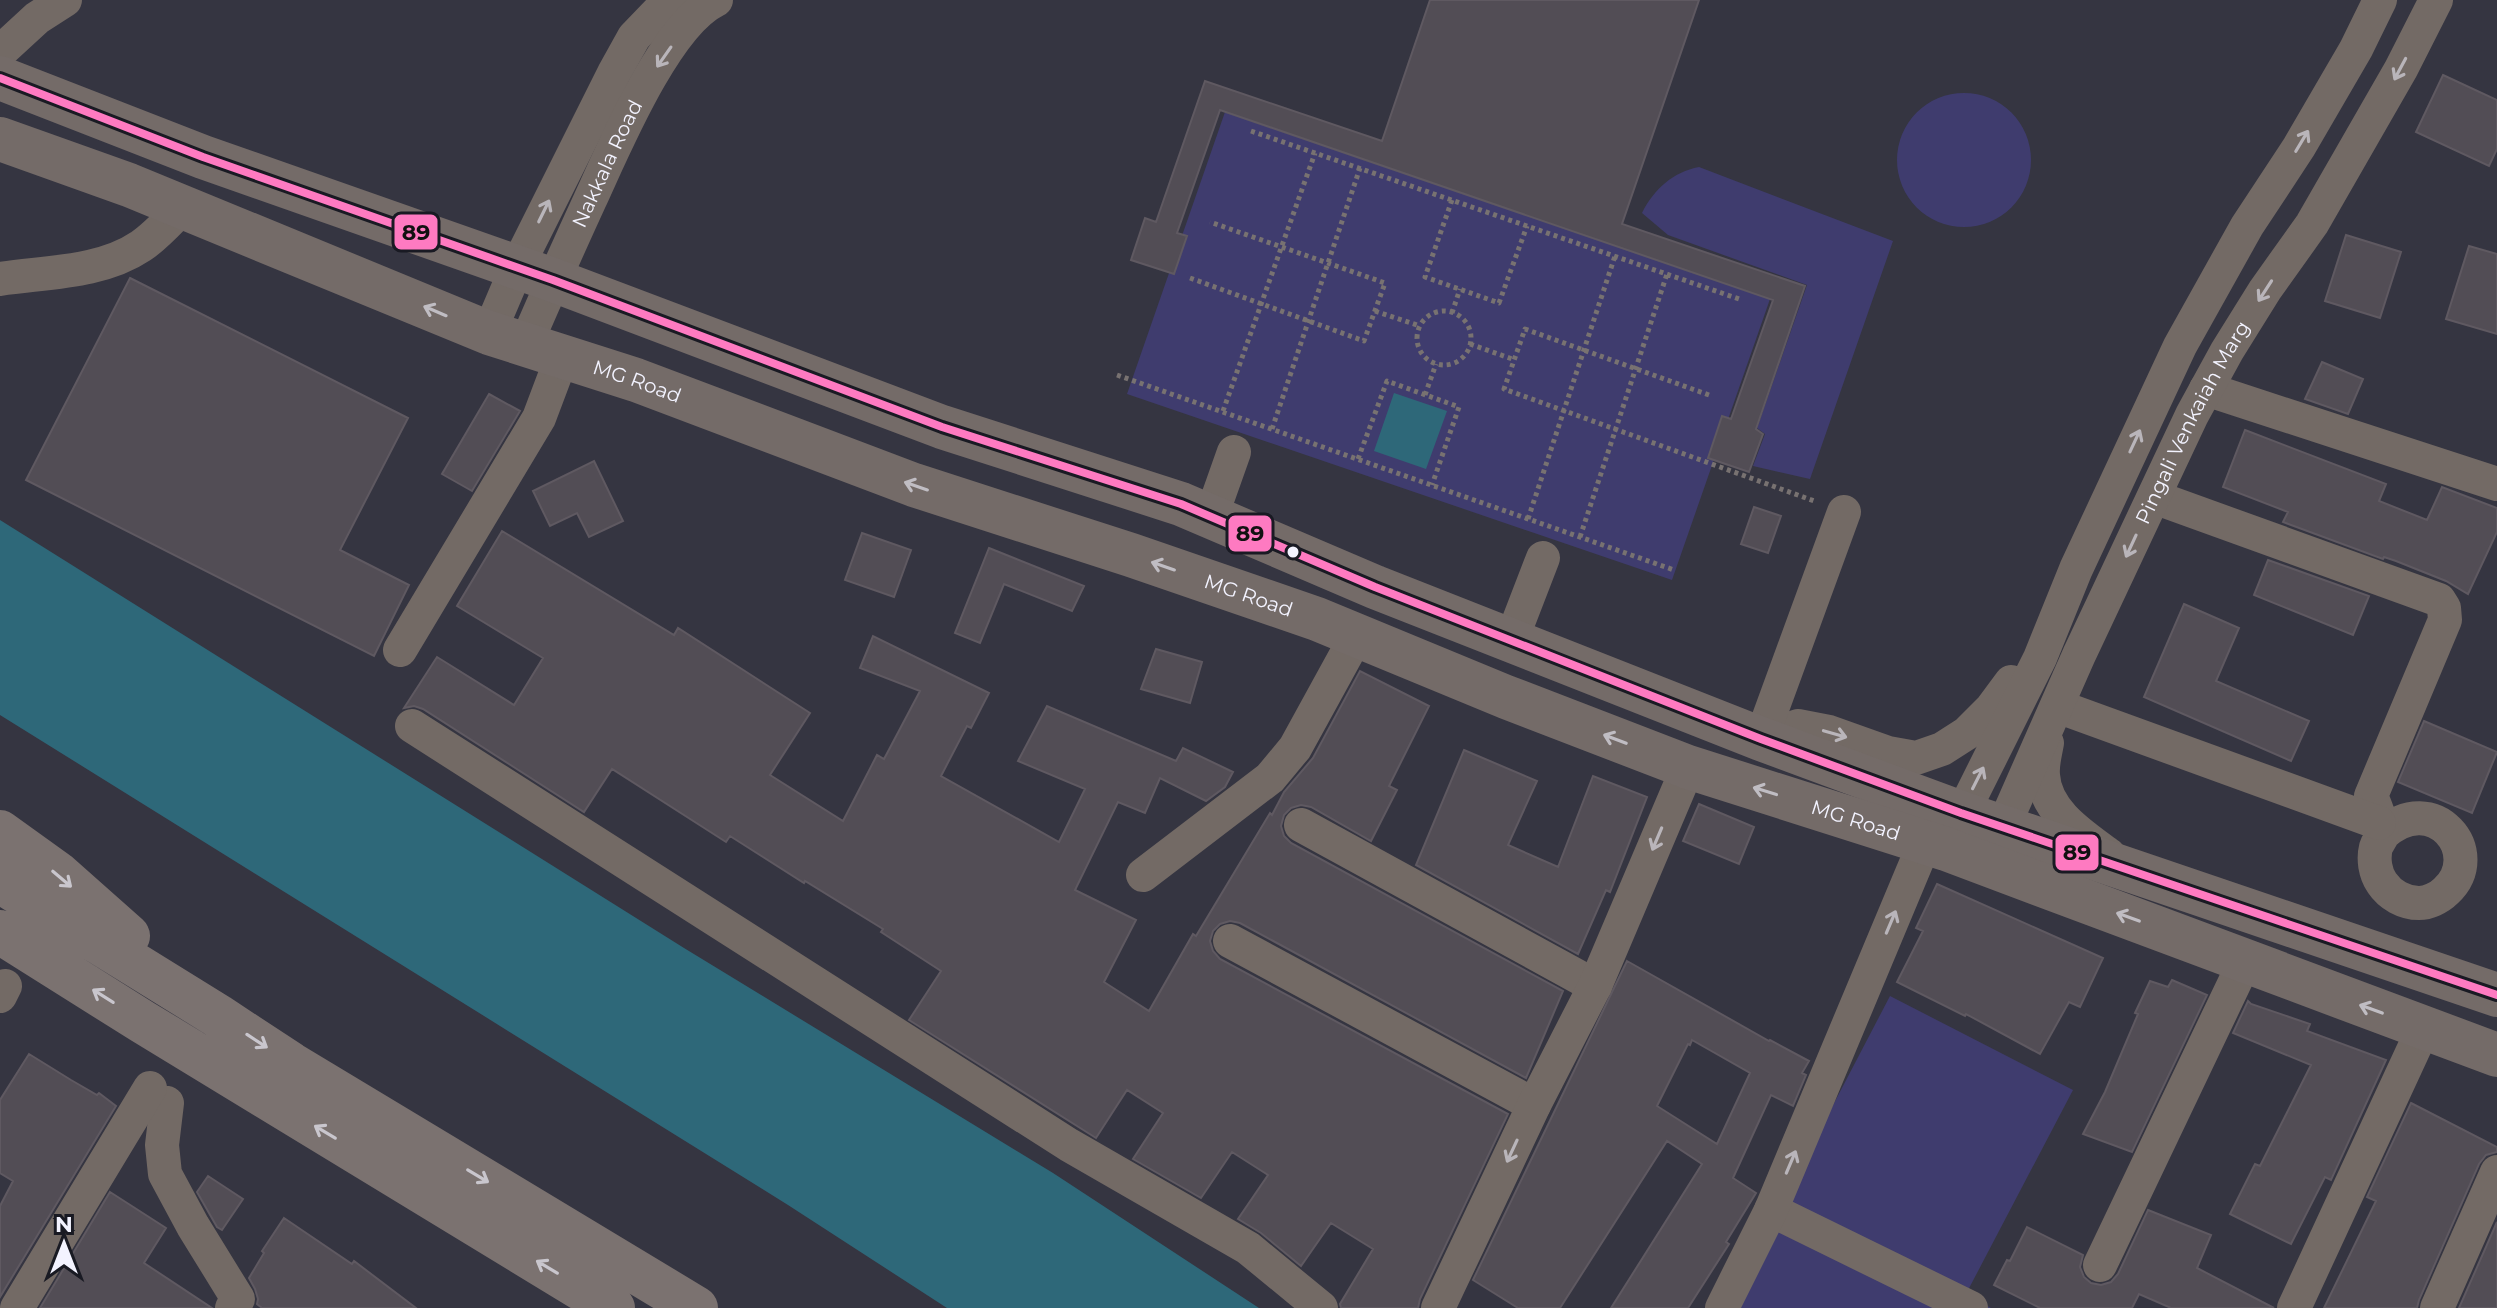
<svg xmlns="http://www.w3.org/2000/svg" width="2497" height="1308" viewBox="0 0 2497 1308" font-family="Montserrat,sans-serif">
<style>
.green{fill:#3f3c6e}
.water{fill:#2e6879}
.building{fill:#524d55;stroke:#5f5961;stroke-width:2;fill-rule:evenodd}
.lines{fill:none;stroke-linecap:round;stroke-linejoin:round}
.path{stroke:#787271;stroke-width:5;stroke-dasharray:4 4;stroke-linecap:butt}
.minor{stroke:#736a65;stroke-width:34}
.major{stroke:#746b68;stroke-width:44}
.highway{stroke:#7b7270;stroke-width:44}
.bus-1-casing{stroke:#191a23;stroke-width:14}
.bus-1{stroke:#fe7ac1;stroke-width:8}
.oneway{stroke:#b9b5ba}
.oneway2{stroke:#c0bdc3}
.oneway3{stroke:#c9c6cd}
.bus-dot{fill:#f3f3ff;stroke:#191a23;stroke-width:3}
.labels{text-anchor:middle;stroke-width:7;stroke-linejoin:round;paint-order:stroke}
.street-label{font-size:20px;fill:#f3f3ff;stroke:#191a23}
.line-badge{stroke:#191a23;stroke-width:3}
.pale-badge-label{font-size:22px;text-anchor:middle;font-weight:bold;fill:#111}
</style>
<rect width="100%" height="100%" fill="#353541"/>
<path class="green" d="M1897 160a67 67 0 1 1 134 0a67 67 0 1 1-134 0Z
M1225 112 1770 299 1672 580 1127 394Z
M1699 167 1893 241 1810 479 1753 466 1765 434 1757 428 1807 285 1668 235 1642 213C1654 189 1673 172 1699 167Z
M1890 996 2073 1090 1966 1294 1991 1308H1727Z"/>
<path class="water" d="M1394 393 1447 411 1426 469 1374 451Z
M0 520 684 948 1053 1173 1259 1308H947L788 1205 0 715Z"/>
<path class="building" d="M1430 0H1699L1622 224 1805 286 1756 429 1763 434 1749 472 1708 458 1722 416 1731 419 1773 300 1220 110 1177 233 1187 236 1174 274 1131 260 1145 218 1156 222 1205 81 1382 141Z
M2443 75 2497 100V149L2489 166 2416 132Z
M2346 235 2401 252 2380 318 2325 301Z
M2469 246 2497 254V334L2446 319Z
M130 278 408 418 340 550 409 585 374 656 26 480Z
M2322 362 2363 379 2348 414 2305 399Z
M489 394 520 411 472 491 442 474Z
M2245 430 2386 484 2379 501 2427 520 2442 487 2497 508V532L2468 594 2446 581 2396 561 2384 557 2383 559 2283 522 2288 512 2223 487Z
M594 461 623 521 589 537 577 513 550 526 533 491Z
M1754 507 1781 516 1768 553 1741 544Z
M502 531 674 635 678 628 810 713 770 775 843 821 877 755 884 759 920 691 860 668 873 636 989 693 971 728 967 726 941 776 1059 842 1085 789 1018 761 1047 706 1176 761 1183 748 1233 772 1225 787 1206 801 1160 778 1145 813 1118 802 1075 890 1136 920 1104 982 1149 1011 1193 934 1196 936 1270 813 1272 815 1284 792 1313 758 1360 671 1429 706 1389 786 1397 790 1371 841 1311 807 1301 805 1291 808 1284 815 1281 826 1284 836 1291 843 1563 991 1526 1078 1240 923 1230 921 1220 924 1213 931 1210 941 1213 951 1220 959 1508 1114 1420 1299 1418 1308H1341L1340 1304 1373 1249 1331 1223 1301 1266 1261 1233 1238 1219 1268 1175 1232 1152 1201 1198 1133 1159 1163 1113 1127 1090 1096 1138 909 1020 941 971 881 932 883 929 805 881 804 883 730 836 726 842 612 769 584 812 423 709 414 706 404 708 437 657 514 705 543 658 457 606Z
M862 533 911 550 894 597 845 580Z
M989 548 1084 586 1072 611 1004 584 980 643 955 633Z
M2268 560 2369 596 2353 635 2254 595Z
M2184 604 2239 628 2216 681 2309 721 2291 761 2144 697Z
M1156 649 1202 662 1190 703 1141 689Z
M2424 721 2497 752 2472 813 2398 782Z
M1464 750 1537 781 1508 845 1558 867 1593 776 1647 797 1610 892 1606 890 1578 954 1416 865Z
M1699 804 1754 827 1739 864 1683 841Z
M1937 884 2103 958 2080 1007 2069 1002 2040 1054 1966 1014 1965 1016 1897 982 1923 931 1916 928Z
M1627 961 1769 1041 1770 1040 1809 1061 1802 1073 1806 1075 1793 1106 1771 1095 1733 1178 1756 1193 1726 1242 1729 1244 1688 1308H1611L1702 1164 1667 1141 1560 1308H1518L1473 1280ZM1692 1040 1750 1073 1717 1144 1657 1106 1688 1044 1690 1045Z
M2172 980 2207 995 2132 1152 2083 1134 2105 1092 2138 1014 2135 1013 2150 981 2168 987Z
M2248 1001 2251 1004 2310 1024 2307 1031 2386 1060 2331 1180 2325 1177 2291 1244 2230 1214 2255 1164 2260 1166 2311 1065 2233 1033Z
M29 1054 71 1080 97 1095 99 1093 116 1106 0 1297V1206L13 1181 0 1173V1100Z
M2411 1103 2497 1147V1152L2486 1155 2479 1164 2419 1300 2417 1308H2324L2376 1201 2367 1197Z
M208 1176 243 1199 222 1230 217 1227 197 1192Z
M110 1192 166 1228 144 1263 212 1308H40Z
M2148 1210 2211 1235 2197 1268 2274 1308H2171L2139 1294 2132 1308H2040L1994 1285 2007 1260 2010 1261 2027 1227 2083 1255 2080 1267 2084 1277 2091 1283 2101 1285 2111 1282 2118 1274Z
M284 1218 352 1264 354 1261 416 1308H262L257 1304 258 1299 255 1289 249 1278 264 1253 262 1251Z
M2497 1222V1308H2459Z"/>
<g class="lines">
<path class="path" d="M1251 131 1739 299
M1452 200 1425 277 1499 303 1527 226
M1190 278 1364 341 1385 283 1210 222
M1375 311 1420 326
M1417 338a27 27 0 1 1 54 0a27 27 0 1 1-54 0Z
M1452 313 1460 289
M1470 344 1515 360
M1117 375 1674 570
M1425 395 1436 364
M1709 395 1525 329 1504 389 1817 502
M1223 411 1315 153
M1272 429 1360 168
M1358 459 1387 381 1459 407 1432 485
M1528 519 1615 256
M1580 537 1667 274"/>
<g class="minor">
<path d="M0 52 37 18 65 0"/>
<path d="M0 279C46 272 101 273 141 246 156 236 170 220 183 207"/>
<path d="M489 333 517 267 614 73 634 37 661 9 674 0"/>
<path id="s1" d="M525 346C546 297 568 248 590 200 614 148 665 25 716 0"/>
<path d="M2206 389 2497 484"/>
<path d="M2154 497 2439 600 2444 608 2445 620 2371 796C2375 805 2384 827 2382 836 2381 840 2377 843 2376 847 2373 859 2375 873 2382 883 2390 895 2404 903 2419 903 2428 903 2439 898 2446 891 2487 853 2433 788 2383 834"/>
<path d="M1211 517 1234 452"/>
<path d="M1511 641 1543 558"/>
<path d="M400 650 539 418 562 357"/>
<path d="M2057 706 2379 823"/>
<path d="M412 726 1069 1145 1248 1248 1321 1308"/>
<path d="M1761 739 1798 726 1829 732 1888 753 1916 758 1942 749 1967 733 1991 709 2011 682"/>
<path d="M1761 739 1844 512"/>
<path d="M2047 743C2045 754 2042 764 2043 775 2045 812 2082 835 2109 855"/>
<path d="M1301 825 1595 986"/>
<path d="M1952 834 2040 658 2076 569 2180 346 2247 226 2299 147 2356 49 2380 0"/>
<path id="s2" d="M1993 850 2079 655 2192 415 2227 351 2265 290 2312 224 2401 69 2436 0"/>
<path d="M1143 875 1270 778 1295 748 1357 635"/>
<path d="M1230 941 1534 1105"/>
<path d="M0 996 5 986"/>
<path d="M167 1103 162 1145 165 1174 193 1226 238 1299 232 1308"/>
<path d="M1771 1210 1971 1308"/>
<path d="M2100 1265 2245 961"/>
<path d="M17 1308 150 1088"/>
<path d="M1438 1308 1534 1105 1595 986 1688 767"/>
<path d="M1722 1308 1771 1210 1925 842"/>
<path d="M2294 1308 2424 1027"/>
<path d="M2437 1308 2497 1172"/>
</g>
<g class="major">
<path d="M0 78 203 157 553 280 942 427 1181 504 1375 587 1761 739 1961 813 2497 995"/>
<path id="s3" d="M0 139 129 185 489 333 636 380 914 485 1131 555 1317 619 1506 697 1688 767 1946 849 2497 1055"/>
</g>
<path class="highway" d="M0 832 57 873 128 936
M0 881 218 1016 291 1064 696 1308
M0 932 143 1022 613 1308"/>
<g class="bus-1-casing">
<path id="bus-1" d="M0 78 203 157 553 280 942 427 1181 504 1375 587 1761 739 1961 813 2497 995"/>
</g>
<use href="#bus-1" class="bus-1"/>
</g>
<defs><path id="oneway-shaft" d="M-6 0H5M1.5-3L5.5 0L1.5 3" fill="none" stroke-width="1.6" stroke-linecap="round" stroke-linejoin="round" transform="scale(2)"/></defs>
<g class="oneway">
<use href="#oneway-shaft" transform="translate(664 57) rotate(125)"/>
<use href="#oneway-shaft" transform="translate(2400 69) rotate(118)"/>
<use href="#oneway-shaft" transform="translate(2302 141) rotate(-59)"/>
<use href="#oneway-shaft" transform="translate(544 211) rotate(-64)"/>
<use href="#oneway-shaft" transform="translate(2265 291) rotate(123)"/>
<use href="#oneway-shaft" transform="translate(2135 441) rotate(-65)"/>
<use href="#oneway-shaft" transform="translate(2131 546) rotate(115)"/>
<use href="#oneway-shaft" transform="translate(1835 734) rotate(16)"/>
<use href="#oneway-shaft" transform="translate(1978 778) rotate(-63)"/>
<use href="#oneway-shaft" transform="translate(1657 839) rotate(113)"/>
<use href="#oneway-shaft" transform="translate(1891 922) rotate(-67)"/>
<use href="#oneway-shaft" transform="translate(1512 1151) rotate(115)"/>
<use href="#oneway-shaft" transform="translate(1791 1162) rotate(-67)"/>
</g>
<g class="oneway2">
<use href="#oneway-shaft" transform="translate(435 311) rotate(-157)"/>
<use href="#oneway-shaft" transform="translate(916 486) rotate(-161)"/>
<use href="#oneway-shaft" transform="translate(1163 566) rotate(-161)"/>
<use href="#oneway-shaft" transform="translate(1615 739) rotate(-159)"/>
<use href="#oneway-shaft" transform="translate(1765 791) rotate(-163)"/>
<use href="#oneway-shaft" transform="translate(2128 917) rotate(-160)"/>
<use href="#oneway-shaft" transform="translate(2371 1009) rotate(-160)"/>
</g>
<g class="oneway3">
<use href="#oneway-shaft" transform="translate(62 879) rotate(40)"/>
<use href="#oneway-shaft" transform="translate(103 996) rotate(-148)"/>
<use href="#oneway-shaft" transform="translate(257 1041) rotate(33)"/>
<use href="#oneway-shaft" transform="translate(325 1132) rotate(-149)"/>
<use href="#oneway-shaft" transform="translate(478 1176) rotate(31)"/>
<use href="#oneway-shaft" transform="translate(547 1267) rotate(-149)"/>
</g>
<circle class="bus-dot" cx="1293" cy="552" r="7"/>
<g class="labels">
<g class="street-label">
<text dy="7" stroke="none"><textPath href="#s1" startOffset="200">Nakkala Road</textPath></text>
<text dy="7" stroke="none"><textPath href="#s3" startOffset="682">MG Road</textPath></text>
<text dy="7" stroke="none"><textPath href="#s2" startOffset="472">Pingali Venkaiah Marg</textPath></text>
<text dy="7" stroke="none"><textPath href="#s3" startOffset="1330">MG Road</textPath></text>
<text dy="7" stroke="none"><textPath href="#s3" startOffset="1978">MG Road</textPath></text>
</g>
</g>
<g class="line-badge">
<rect x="393" y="213" width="46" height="38" rx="8" fill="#fe7ac1"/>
<rect x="1227" y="514" width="46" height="39" rx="8" fill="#fe7ac1"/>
<rect x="2054" y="833" width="46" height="39" rx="8" fill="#fe7ac1"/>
</g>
<g class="pale-badge-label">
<text x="416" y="240">89</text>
<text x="1250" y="541">89</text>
<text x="2077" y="860">89</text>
</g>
<g transform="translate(64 1244)" stroke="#191a23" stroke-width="6" paint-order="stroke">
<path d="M0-6L14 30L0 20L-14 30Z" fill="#f3f3ff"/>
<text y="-12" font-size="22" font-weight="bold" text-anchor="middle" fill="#f3f3ff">N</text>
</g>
</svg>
